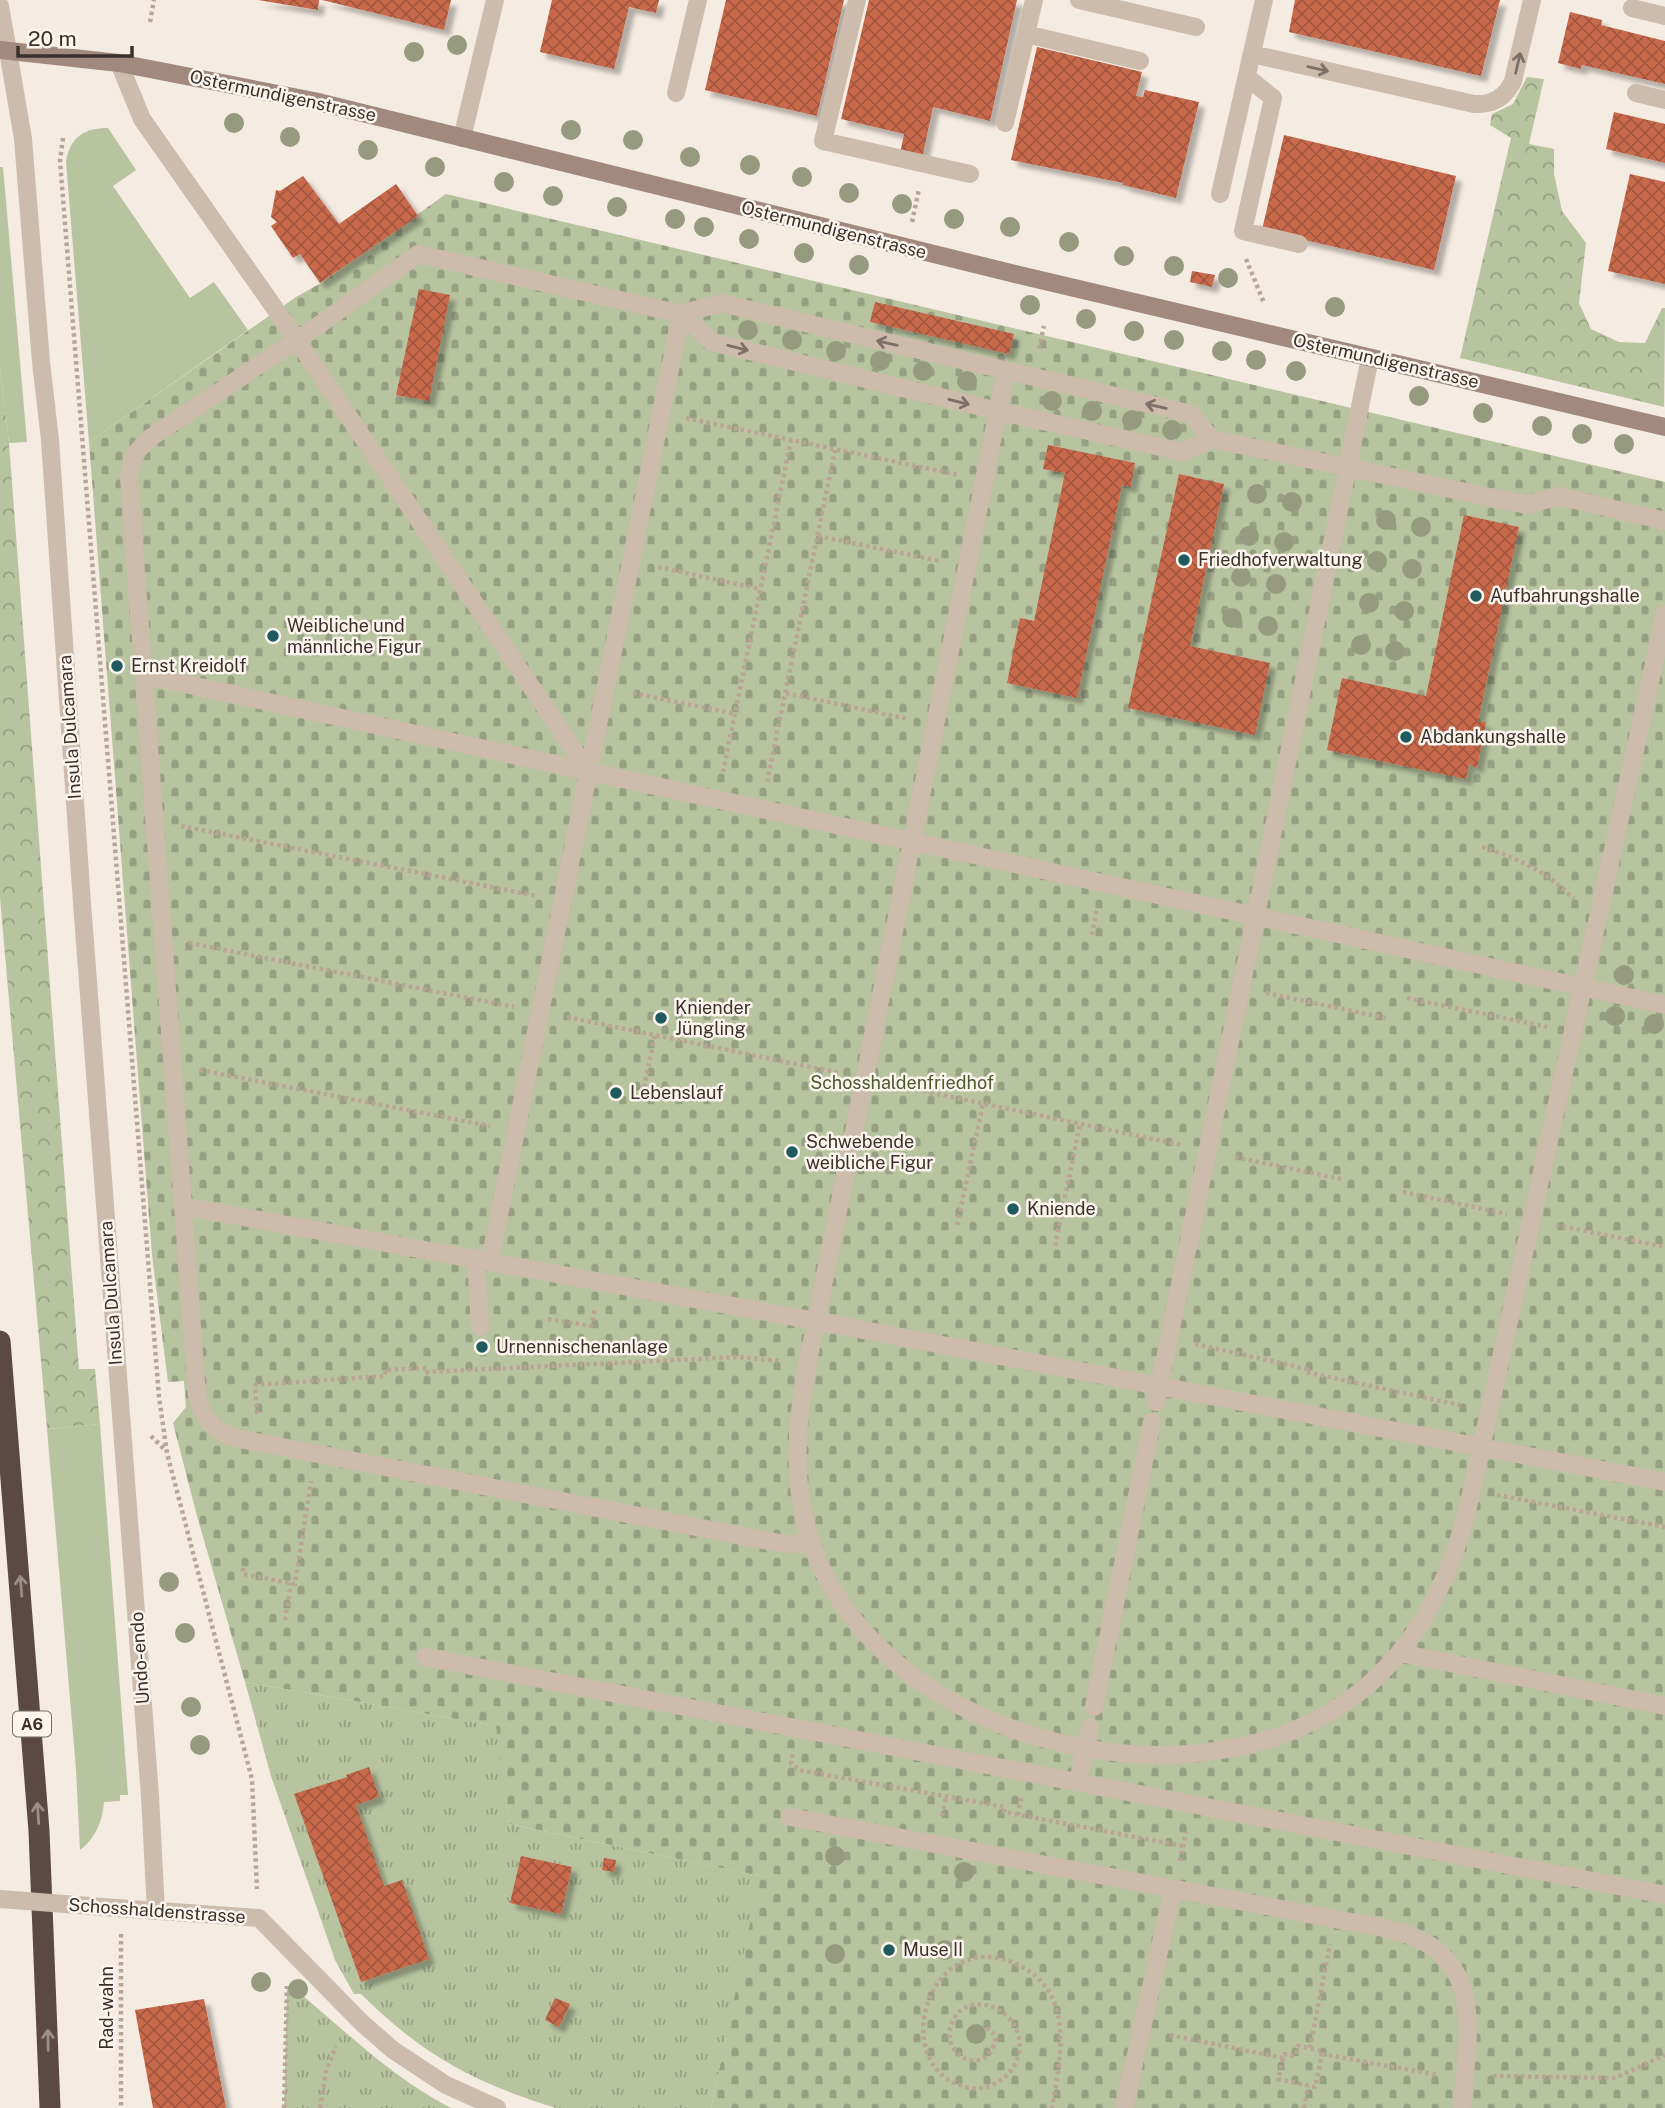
<svg xmlns="http://www.w3.org/2000/svg" width="1665" height="2108" viewBox="0 0 1665 2108" font-family="'Public Sans',sans-serif">
<style>
.grass{fill:#b8c4a0}
.forest{fill:url(#forest-crowns)}
.cemetery{fill:url(#cemetery-stones)}
.park{fill:url(#park-tufts)}
.building{fill:url(#building-cross-hatch);filter:url(#shadow)}
.lines{fill:none;stroke-linecap:round;stroke-linejoin:round}
.path{stroke:#b9a596;stroke-width:4.5;stroke-dasharray:3.5 3.5;stroke-linecap:butt}
.lane{stroke:#cdbbac;stroke-width:18}
.street{stroke:#cdbbac;stroke-width:18}
.secondary{stroke:#a18a7d;stroke-width:18}
.highway{stroke:#5c4a42;stroke-width:21}
.street-bridge{stroke:#cdbbac;stroke-width:18}
.tree{fill:#969b7f}
.oneway{stroke:#7d6f65}
.oneway2{stroke:#9c8e87}
.poi-dot{fill:#1f5a5e;stroke:#fbf5ee;stroke-width:2.5}
.labels{text-anchor:middle;stroke-width:5;stroke-linejoin:round;paint-order:stroke}
.shield{fill:#fbf5ee;stroke:#756b66;stroke-width:2}
.shield-label{font-size:16px;font-weight:bold;fill:#3b302b}
.street-label{font-size:18px;fill:#3b302b;stroke:#fbf5ee}
.poi-label{font-size:18px;fill:#3b302b;stroke:#fbf5ee;text-anchor:start}
.park-label{font-size:18px;fill:#4a5a2e;stroke:#fbf5ee}
</style>
<defs>
<pattern id="forest-crowns" width="20" height="18" patternUnits="userSpaceOnUse" patternTransform="scale(1.75)"><rect width="20" height="18" fill="#b8c4a0"/><path d="M2 6a3 3 0 1 1 6 0M12 15a3 3 0 1 1 6 0" fill="none" stroke="#97a083"/></pattern>
<pattern id="cemetery-stones" width="16" height="16" patternUnits="userSpaceOnUse" patternTransform="scale(1.75)"><rect width="16" height="16" fill="#b8c4a0"/><path d="M2 7V4a2 2 0 0 1 4 0v3zM10 15v-3a2 2 0 0 1 4 0v3z" fill="#97a083"/></pattern>
<pattern id="park-tufts" width="24" height="20" patternUnits="userSpaceOnUse" patternTransform="scale(1.75)"><rect width="24" height="20" fill="#b8c4a0"/><path d="M3 7l-1-3M5 7V3M7 7l1-3M15 17l-1-3M17 17v-4M19 17l1-3" fill="none" stroke="#97a083"/></pattern>
<pattern id="building-cross-hatch" width="8" height="8" patternUnits="userSpaceOnUse" patternTransform="scale(1.75)"><rect width="8" height="8" fill="#c8694b"/><path d="M0 0l8 8M0 8l8-8" fill="none" stroke="#a4573f"/></pattern>
<filter id="shadow"><feDropShadow dx="6" dy="6" stdDeviation="2" flood-color="#0004"/></filter>
</defs>
<rect width="100%" height="100%" fill="#f4ebe1"/>
<path class="grass" d="M108 128 136 170 113 186 190 298 214 282 248 330 89 442 66 162C70 137 84 128 108 128Z
M0 167H3L27 442 9 443 0 368Z
M100 1424 128 1795H120V1801L104 1802C103 1820 95 1839 80 1850L76 1769 47 1429Z"/>
<path class="forest" d="M1527 77 1544 79 1529 144 1554 149V174L1562 211 1586 243 1579 303 1591 329 1619 342 1645 343 1662 308H1665L1664 407 1460 358 1511 138 1490 125 1492 114 1513 104Z
M0 368 9 443 79 1369H95L100 1424 47 1429 0 898Z"/>
<path class="cemetery" d="M446 194 1665 482V2108H711L759 1876 509 1824 495 1726 245 1682 197 1516 173 1423 186 1407 184 1381 168 1382 152 1255 89 442 296 297 321 283Z"/>
<path class="park" d="M245 1682 496 1726 509 1824 760 1876 711 2108H556C472 2082 423 2055 361 1994H354L335 1960 271 1776Z
M287 1986H291C344 2029 390 2077 451 2108H284Z"/>
<path class="building" d="M258 0H319L318 10Z
M322 0H451L444 30Z
M552 0H659L656 13 629 7 614 69 540 52Z
M726 0H844L817 116 705 90Z
M869 0H1017L990 121 933 107 922 159 900 154 904 134 841 119Z
M1295 0H1500L1481 76 1289 32Z
M1570 12 1602 20 1601 25 1665 41V84L1582 65 1581 69 1558 63Z
M1037 47 1142 72 1136 96 1143 97 1145 90 1199 102 1176 198 1123 185V183L1011 160Z
M1614 112 1665 124V163L1606 149Z
M1284 135 1456 176 1434 270 1262 230Z
M1630 174 1665 182V284L1608 271Z
M303 176 339 224 396 184 418 216 320 283 300 254 293 258 271 226 277 222 271 217 276 190 280 191Z
M1192 271 1215 275 1212 287 1190 282Z
M419 289 450 295 429 401 396 395Z
M875 302 1014 334 1009 354 870 322Z
M1048 445 1135 463 1131 487 1122 485 1077 698 1007 683 1020 618 1034 621 1065 473 1043 469Z
M1179 474 1224 484 1190 646 1270 663 1255 735 1128 708Z
M1464 515 1519 527 1478 722H1486L1477 768 1469 764 1466 779 1327 750 1342 678 1426 696Z
M369 1767 379 1797 356 1805 384 1886 402 1880 429 1959 361 1982 294 1794 347 1777 346 1775Z
M521 1856 572 1867 561 1914 510 1903Z
M604 1858 616 1860 614 1872 602 1870Z
M555 1998 570 2004 559 2027 545 2020Z
M204 1999 226 2108H153L135 2010Z"/>
<g class="lines">
<path class="path" d="M150 22 154 0
M63 138 60 161 159 1397 167 1453 252 1779 257 1889
M912 222 919 189
M1246 259 1264 303
M1039 349 1044 326
M686 418 959 475
M818 536 940 561
M658 567 760 589
M633 693 735 714
M786 693 908 719
M723 772 791 440
M767 782 835 450
M181 826 537 896
M1482 847C1518 858 1547 872 1574 899
M1092 935 1097 909
M189 943 514 1007
M1266 993 1386 1018
M1407 998 1547 1027
M567 1017 840 1073
M200 1070 490 1126
M889 1084 1182 1145
M641 1101 655 1035
M1235 1157 1341 1179
M1403 1192 1507 1214
M957 1225 983 1104
M1556 1225 1665 1247
M1055 1246 1080 1124
M548 1319 591 1326 595 1309
M1195 1344 1307 1369 1306 1372 1464 1406
M257 1414 255 1385 385 1376V1370L427 1368V1372L738 1357 781 1361
M151 1436 167 1452
M1497 1495 1665 1527
M243 1568V1574L295 1584 311 1481
M285 1620 291 1583
M793 1754 791 1763 799 1770 1005 1807 1004 1812 1183 1846
M1018 1815 1021 1798
M942 1816 946 1797
M1180 1861 1186 1832
M121 1934V2108
M979 2029H989C995 2035 997 2039 993 2047 981 2076 941 2054 951 2025 963 1990 1010 2004 1018 2034 1027 2065 997 2095 966 2087 887 2068 926 1926 1014 1963 1076 1989 1061 2056 1052 2108
M1170 2035 1283 2058 1284 2054 1295 2056 1298 2046 1323 2051 1315 2087 1278 2079 1283 2058
M1310 2048 1330 1944
M1322 2054 1438 2075
M1493 2076 1615 2078 1665 2055
M284 2108 287 1986
M320 2108 326 2072 336 2046
M1304 2108 1308 2086"/>
<path class="lane" d="M857 0 823 141 970 174
M1079 0 1196 27
M1632 8 1665 16
M1026 34 1140 61
M8 51 23 139 41 362 50 440 82 903 150 1796 156 1911
M1252 54 1474 104C1492 105 1505 98 1513 81L1532 0
M119 63 142 119 297 340 588 771
M1247 77 1273 98 1243 231 1299 244
M676 93 698 0
M1636 93 1665 100
M1005 123 1034 0
M1220 194 1264 0
M681 314 712 342 998 411 1183 452 1212 439 1527 505 1558 496 1665 521
M1006 371 807 1366C795 1428 791 1492 815 1553 891 1745 1198 1817 1357 1694 1418 1647 1450 1580 1468 1507L1665 614
M144 675 1665 1005
M182 1206 816 1321 1665 1482
M476 1258 480 1327
M490 1260 681 314
M1156 1402 1370 358
M812 1543 784 1544 235 1438C213 1430 202 1417 197 1395L129 478C130 460 137 449 150 438L316 327 418 254 681 314 721 303 1191 414 1212 439
M1400 1653 1665 1706
M425 1657 1665 1895
M1094 1707 1152 1422
M1078 1782 1090 1727
M790 1817 1335 1919C1361 1924 1390 1927 1414 1937 1487 1967 1466 2045 1462 2108
M1124 2108 1173 1889"/>
<path class="street" d="M0 6 8 51
M462 138 495 0
M116 1908 259 1918 362 2023 393 2050 446 2085 497 2108"/>
<path class="secondary" d="M0 50 119 63 314 101 1015 274 1665 427"/>
<path class="highway" d="M0 1341 39 1831 50 2108"/>
<path class="street-bridge" d="M0 1899 116 1908"/>
</g>
<g class="tree">
<circle cx="457" cy="45" r="10"/>
<circle cx="414" cy="52" r="10"/>
<circle cx="234" cy="123" r="10"/>
<circle cx="571" cy="130" r="10"/>
<circle cx="290" cy="137" r="10"/>
<circle cx="633" cy="140" r="10"/>
<circle cx="368" cy="150" r="10"/>
<circle cx="690" cy="157" r="10"/>
<circle cx="750" cy="165" r="10"/>
<circle cx="435" cy="167" r="10"/>
<circle cx="802" cy="177" r="10"/>
<circle cx="504" cy="182" r="10"/>
<circle cx="849" cy="193" r="10"/>
<circle cx="553" cy="196" r="10"/>
<circle cx="902" cy="204" r="10"/>
<circle cx="617" cy="207" r="10"/>
<circle cx="675" cy="219" r="10"/>
<circle cx="954" cy="219" r="10"/>
<circle cx="704" cy="227" r="10"/>
<circle cx="1010" cy="227" r="10"/>
<circle cx="749" cy="239" r="10"/>
<circle cx="1069" cy="242" r="10"/>
<circle cx="804" cy="253" r="10"/>
<circle cx="1124" cy="256" r="10"/>
<circle cx="859" cy="265" r="10"/>
<circle cx="1174" cy="266" r="10"/>
<circle cx="1228" cy="278" r="10"/>
<circle cx="1030" cy="305" r="10"/>
<circle cx="1335" cy="307" r="10"/>
<circle cx="1086" cy="319" r="10"/>
<circle cx="748" cy="330" r="10"/>
<circle cx="1134" cy="331" r="10"/>
<circle cx="792" cy="340" r="10"/>
<circle cx="1174" cy="340" r="10"/>
<circle cx="836" cy="351" r="10"/>
<circle cx="1222" cy="351" r="10"/>
<circle cx="1256" cy="360" r="10"/>
<circle cx="880" cy="361" r="10"/>
<circle cx="923" cy="371" r="10"/>
<circle cx="1296" cy="371" r="10"/>
<circle cx="967" cy="381" r="10"/>
<circle cx="1419" cy="396" r="10"/>
<circle cx="1052" cy="401" r="10"/>
<circle cx="1092" cy="411" r="10"/>
<circle cx="1483" cy="413" r="10"/>
<circle cx="1132" cy="420" r="10"/>
<circle cx="1542" cy="426" r="10"/>
<circle cx="1172" cy="430" r="10"/>
<circle cx="1582" cy="434" r="10"/>
<circle cx="1624" cy="444" r="10"/>
<circle cx="1257" cy="494" r="10"/>
<circle cx="1292" cy="502" r="10"/>
<circle cx="1386" cy="520" r="10"/>
<circle cx="1421" cy="527" r="10"/>
<circle cx="1249" cy="536" r="10"/>
<circle cx="1284" cy="542" r="10"/>
<circle cx="1377" cy="561" r="10"/>
<circle cx="1412" cy="569" r="10"/>
<circle cx="1241" cy="577" r="10"/>
<circle cx="1276" cy="584" r="10"/>
<circle cx="1369" cy="603" r="10"/>
<circle cx="1404" cy="611" r="10"/>
<circle cx="1232" cy="618" r="10"/>
<circle cx="1268" cy="626" r="10"/>
<circle cx="1361" cy="645" r="10"/>
<circle cx="1395" cy="651" r="10"/>
<circle cx="1624" cy="975" r="10"/>
<circle cx="1615" cy="1016" r="10"/>
<circle cx="1654" cy="1024" r="10"/>
<circle cx="169" cy="1582" r="10"/>
<circle cx="185" cy="1633" r="10"/>
<circle cx="191" cy="1707" r="10"/>
<circle cx="200" cy="1745" r="10"/>
<circle cx="835" cy="1856" r="10"/>
<circle cx="964" cy="1872" r="10"/>
<circle cx="945" cy="1950" r="10"/>
<circle cx="835" cy="1954" r="10"/>
<circle cx="261" cy="1982" r="10"/>
<circle cx="298" cy="1989" r="10"/>
<circle cx="976" cy="2034" r="10"/>
</g>
<defs><path id="oneway-shaft" d="M-6 0H5M1.5-3L5.5 0L1.5 3" fill="none" stroke-width="1.6" stroke-linecap="round" stroke-linejoin="round" transform="scale(1.75)"/></defs>
<g class="oneway">
<use href="#oneway-shaft" transform="translate(1518 63) rotate(-77)"/>
<use href="#oneway-shaft" transform="translate(1318 69) rotate(13)"/>
<use href="#oneway-shaft" transform="translate(887 343) rotate(-167)"/>
<use href="#oneway-shaft" transform="translate(738 348) rotate(14)"/>
<use href="#oneway-shaft" transform="translate(959 402) rotate(14)"/>
<use href="#oneway-shaft" transform="translate(1156 406) rotate(-167)"/>
</g>
<g class="oneway2">
<use href="#oneway-shaft" transform="translate(21 1586) rotate(-95)"/>
<use href="#oneway-shaft" transform="translate(38 1813) rotate(-94)"/>
<use href="#oneway-shaft" transform="translate(48 2040) rotate(-91)"/>
</g>
<g class="poi-dot">
<circle cx="1184" cy="560" r="7"/>
<circle cx="1476" cy="596" r="7"/>
<circle cx="273" cy="636" r="7"/>
<circle cx="117" cy="666" r="7"/>
<circle cx="1406" cy="737" r="7"/>
<circle cx="661" cy="1018" r="7"/>
<circle cx="616" cy="1093" r="7"/>
<circle cx="792" cy="1152" r="7"/>
<circle cx="1013" cy="1209" r="7"/>
<circle cx="482" cy="1347" r="7"/>
<circle cx="889" cy="1950" r="7"/>
</g>
<g class="labels">
<rect class="shield" x="13" y="1711.5" width="38" height="25" rx="5"/>
<g class="shield-label">
<text x="32" y="1730">A6</text>
</g>
<g class="street-label">
<text transform="translate(283 96) rotate(12)" y="6">Ostermundigenstrasse</text>
<text transform="translate(834 230) rotate(14)" y="6">Ostermundigenstrasse</text>
<text transform="translate(1386 361) rotate(13)" y="6">Ostermundigenstrasse</text>
<text transform="translate(70 727) rotate(-94)" y="6">Insula Dulcamara</text>
<text transform="translate(111 1293) rotate(-94)" y="6">Insula Dulcamara</text>
<text transform="translate(140 1658) rotate(-94)" y="6">Undo-endo</text>
<text transform="translate(157 1911) rotate(4)" y="6">Schosshaldenstrasse</text>
<text transform="translate(107 2008) rotate(-90)" y="6">Rad-wahn</text>
</g>
<g class="poi-label">
<text x="1198" y="566">Friedhofverwaltung</text>
<text x="1490" y="602">Aufbahrungshalle</text>
<text x="287" y="632">Weibliche und<tspan x="287" dy="21">männliche Figur</tspan></text>
<text x="131" y="672">Ernst Kreidolf</text>
<text x="1420" y="743">Abdankungshalle</text>
<text x="675" y="1014">Kniender<tspan x="675" dy="21">Jüngling</tspan></text>
<text x="630" y="1099">Lebenslauf</text>
<text x="806" y="1148">Schwebende<tspan x="806" dy="21">weibliche Figur</tspan></text>
<text x="1027" y="1215">Kniende</text>
<text x="496" y="1353">Urnennischenanlage</text>
<text x="903" y="1956">Muse II</text>
</g>
<g class="park-label">
<text x="902" y="1089">Schosshaldenfriedhof</text>
</g>
</g>
<path d="M18 46v10h114v-10" fill="none" stroke="#3b302b" stroke-width="3.5"/>
<text x="28" y="46" font-size="21" fill="#3b302b" stroke="#fbf5ee" stroke-width="5" paint-order="stroke">20 m</text>
</svg>
